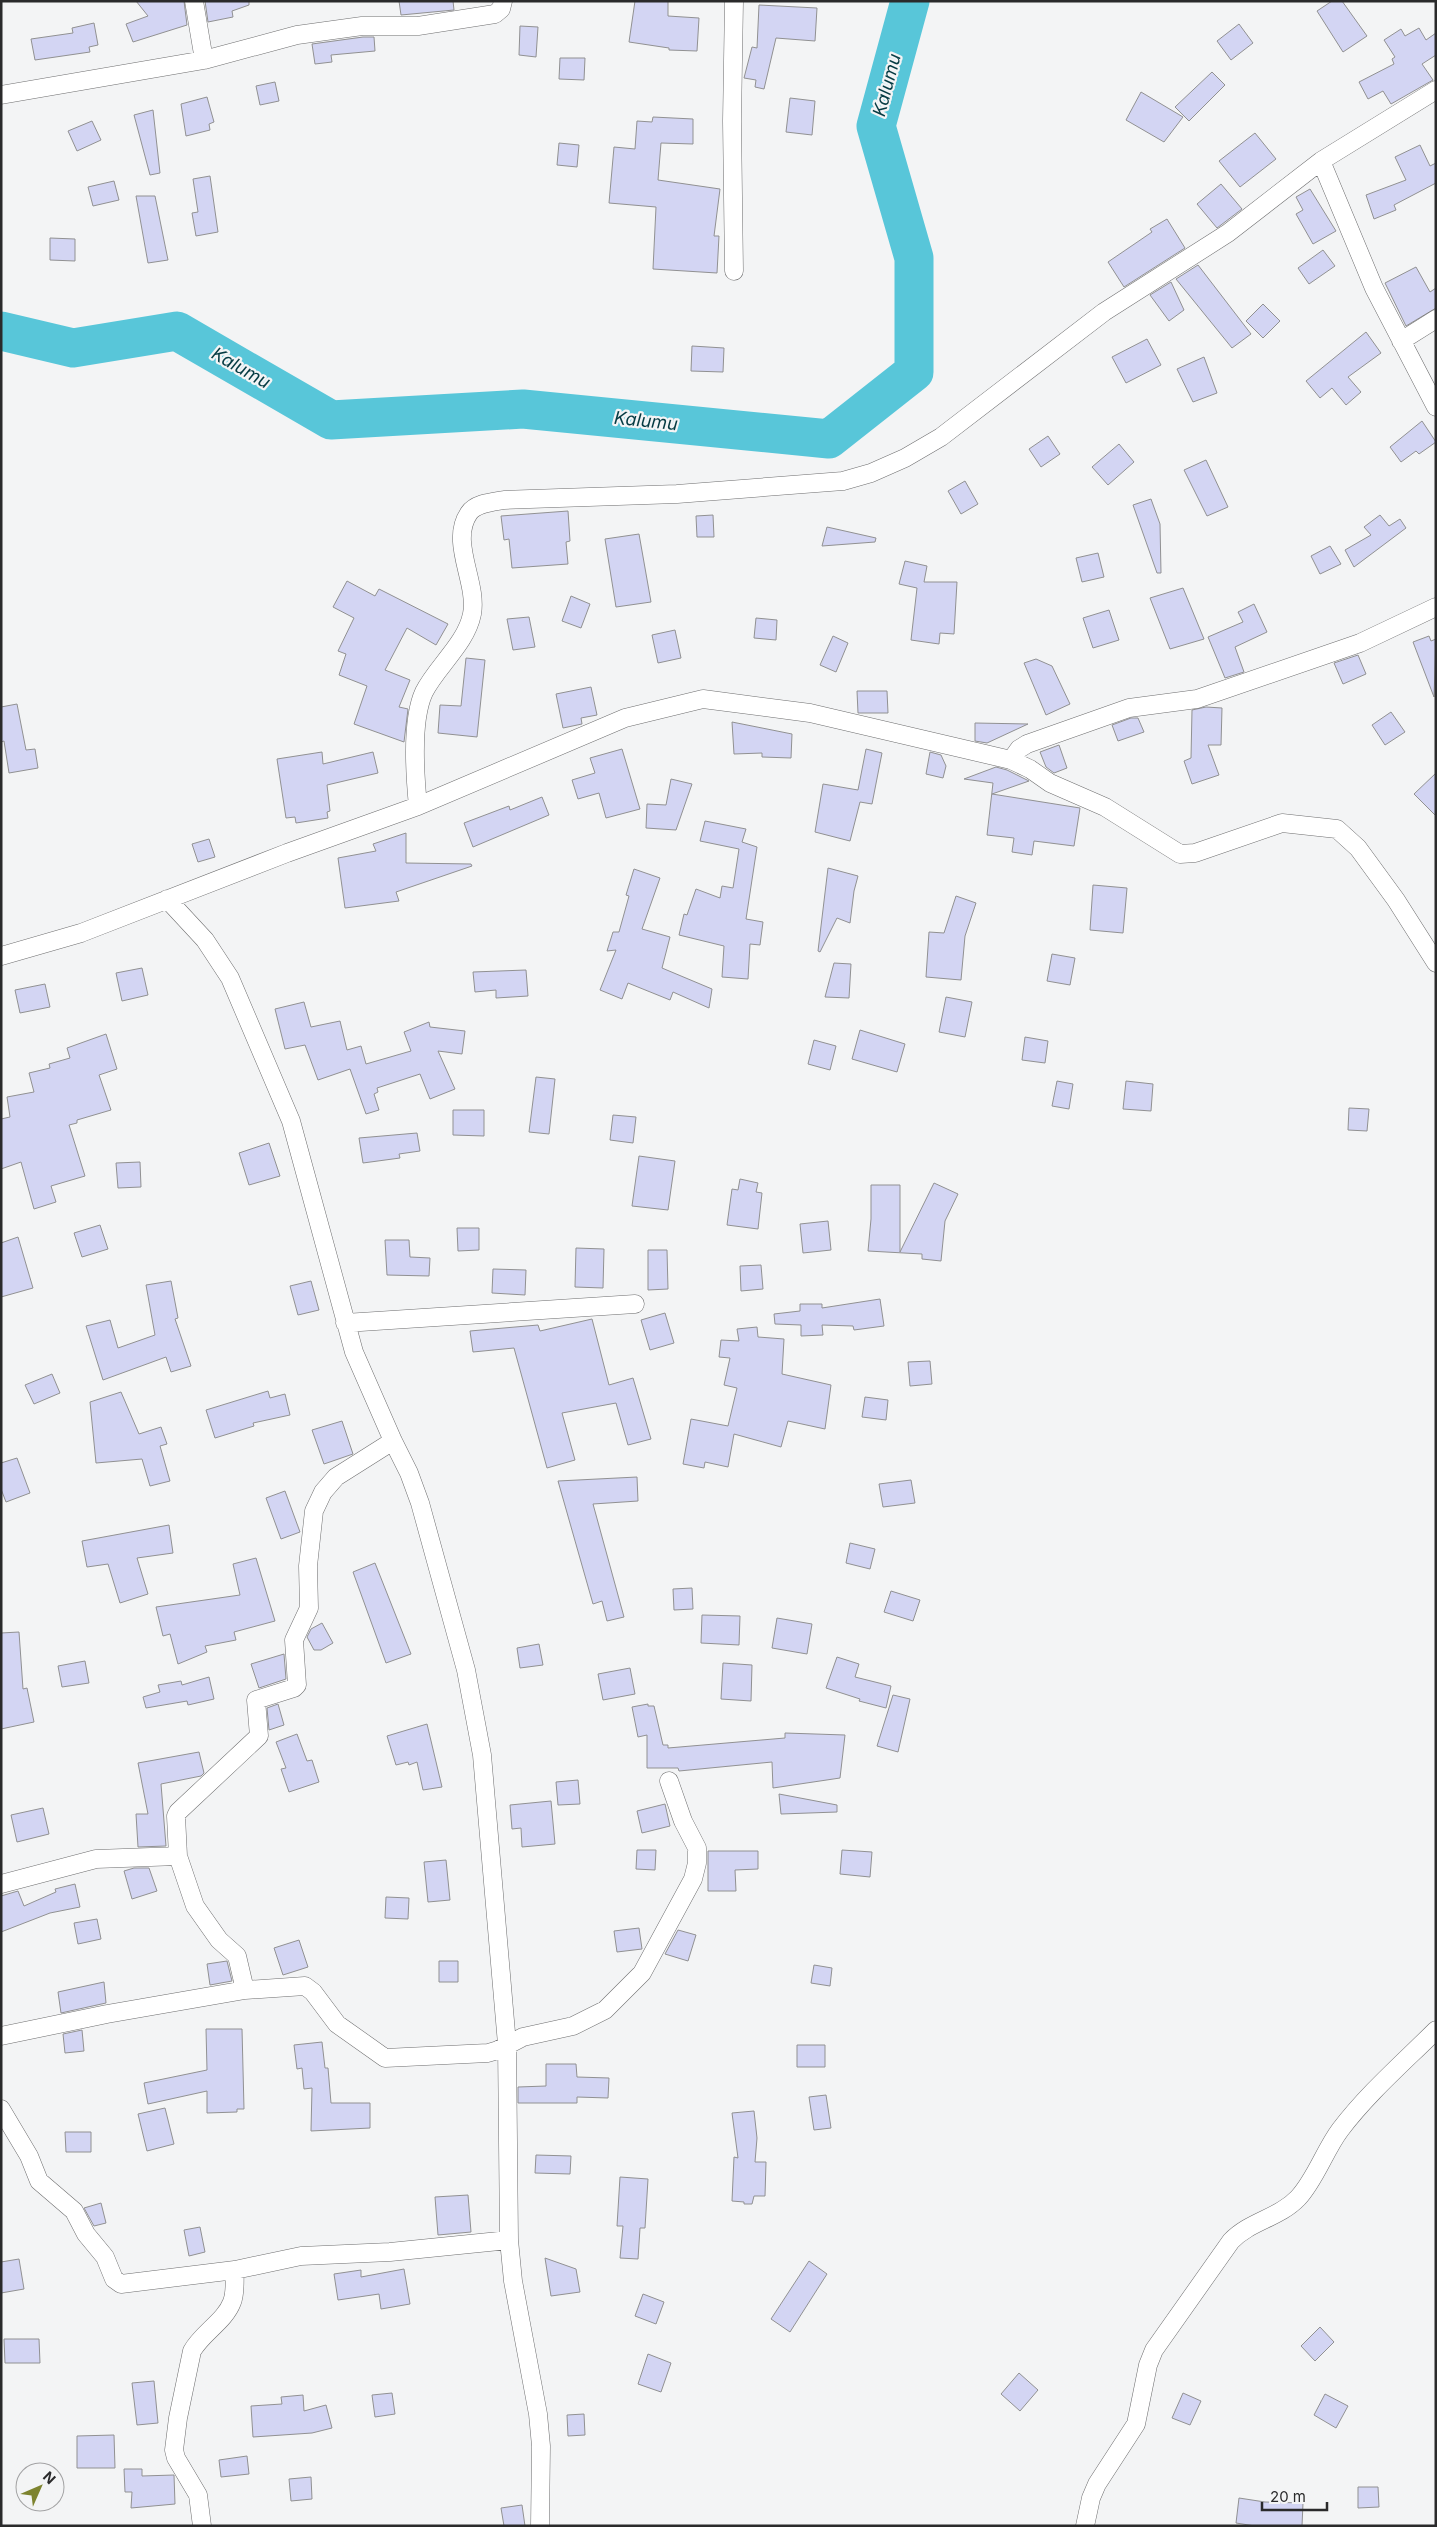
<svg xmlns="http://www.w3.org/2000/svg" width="1437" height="2527" viewBox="0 0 1437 2527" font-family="Inter,sans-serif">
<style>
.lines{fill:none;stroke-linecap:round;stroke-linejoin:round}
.river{stroke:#58c6d9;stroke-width:39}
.building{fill:#d3d5f3;stroke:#919192}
.street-casing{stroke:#6e6e6f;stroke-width:19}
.street{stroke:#fff;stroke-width:18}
.labels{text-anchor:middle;stroke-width:4.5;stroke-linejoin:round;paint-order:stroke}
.water-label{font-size:18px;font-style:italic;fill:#053b43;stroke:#f3f4f5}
</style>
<rect width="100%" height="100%" fill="#f3f4f5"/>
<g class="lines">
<path class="river" d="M1 331 73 348 177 331 331 420 523 409 829 439 914 372V258L876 126 910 1"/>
</g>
<path class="building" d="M136 1H184L187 25 133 42 126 24 148 16Z
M205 1H249V5L232 11 233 17 208 22Z
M399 1H453L454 10 401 15Z
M635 1H668V16L699 18 697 51 669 50V48L629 42Z
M1332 1H1342L1367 36 1343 52 1317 11Z
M759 5 817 8 815 41 776 38 764 89 755 87 756 80 744 78 752 47 757 48Z
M94 23 98 45 89 47 90 52 35 60 31 39 73 33 72 28Z
M1239 24 1253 43 1231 60 1217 41Z
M520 26 538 27 536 57 519 55Z
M1419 28 1426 40 1436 33V55L1422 64 1433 80 1391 104 1383 91 1368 99 1359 82 1394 64 1392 59 1395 57 1384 40 1401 29 1405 36Z
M363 37H374L375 51 331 55 332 62 315 64 312 44Z
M560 58H585L584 80 559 79Z
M1212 72 1225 85 1189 121 1175 107Z
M275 82 279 101 260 105 256 86Z
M1141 92 1183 117 1164 142 1126 120Z
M207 97 214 122 209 124 210 130 186 136 181 104Z
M790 98 815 101 812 135 786 132Z
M153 110 160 173 150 175 134 115Z
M653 117 693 119V144L661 143 658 180 720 189 714 236H719L717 273 653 269 656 207 609 203 614 147 635 149 637 121 652 122Z
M92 121 101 140 77 151 68 131Z
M1255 133 1276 159 1240 187 1219 161Z
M559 143 579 145 577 167 557 165Z
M1420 145 1430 166 1436 163V183L1394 205 1396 210 1374 219 1366 195 1406 180 1395 157Z
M210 176 218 232 196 236 192 213 198 212 193 179Z
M114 181 119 200 93 206 88 187Z
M1221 184 1242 209 1217 228 1197 204Z
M1310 189 1336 231 1313 244 1296 214 1303 210 1296 197Z
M136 196H155L168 260 148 263Z
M1167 219 1185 248 1124 287 1108 262 1152 232 1150 229Z
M50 238 75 239V261L50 260Z
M1323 250 1335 266 1309 284 1298 268Z
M1198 265 1251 334 1232 348 1176 279Z
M1416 267 1430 292 1436 288V308L1406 326 1385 283Z
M1171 282 1184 310 1169 321 1150 295Z
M1263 304 1280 321 1263 338 1246 321Z
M1366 332 1381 353 1348 377 1361 392 1346 405 1332 388 1320 398 1306 381Z
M1147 339 1161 365 1126 383 1112 357Z
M692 346 724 348 723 372 691 371Z
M1204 357 1217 393 1193 402 1177 369Z
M1422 421 1436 442 1419 454 1416 451 1401 462 1390 447Z
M1048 436 1060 454 1041 467 1029 449Z
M1119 444 1134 462 1108 485 1092 467Z
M1206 460 1228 507 1207 516 1184 470Z
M965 481 978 504 961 514 948 491Z
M1151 499 1160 524 1161 573H1157L1133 505Z
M568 511 570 541 566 542 568 564 512 568 509 539 504 540 501 516Z
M713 515 714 537H697L696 516Z
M1380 515 1389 526 1400 519 1406 528 1354 567 1345 550 1371 535 1364 527Z
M827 527 876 538 875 542 822 546Z
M639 534 651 602 616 607 605 539Z
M1330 546 1341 564 1320 574 1311 556Z
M1098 553 1104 577 1082 582 1076 558Z
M905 561 927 566 924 582H957L954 634 940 633 939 644 911 640 917 588 899 584Z
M347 581 375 596 379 589 448 624 436 645 407 628 385 670 410 680 399 707 408 709 404 742 354 724 367 686 339 675 346 654 338 651 354 618 333 607Z
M1183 588 1204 639 1170 649 1150 598Z
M571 596 590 604 581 628 562 621Z
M1254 604 1267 632 1235 647 1244 672 1225 678 1208 637 1243 622 1238 612Z
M1109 610 1119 640 1093 648 1083 618Z
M529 617 535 647 513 650 507 619Z
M756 618 777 620 776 640 754 638Z
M675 630 681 658 658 663 652 635Z
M833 636 848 643 836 672 820 665Z
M1429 636 1431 641 1436 639 1434 697 1413 642Z
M1358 655 1366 674 1343 684 1334 663Z
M466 658 485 660 477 737 438 733 440 705 461 706Z
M1036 659 1052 666 1070 704 1046 715 1024 663Z
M591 687 597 715 581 718 582 724 563 728 556 694Z
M857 691H887L888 713H858Z
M17 704 26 750 35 749 38 768 9 773 4 741 1 742V707Z
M1206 707 1222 708 1221 745H1208L1219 775 1192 784 1184 761 1191 758 1192 710Z
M1391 712 1405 732 1385 745 1372 725Z
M1131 718H1138L1144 732 1118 741 1112 725Z
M732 722 792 734 791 758 762 757V753L734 754Z
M975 723 1028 724 987 743 975 741Z
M1059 745 1067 768 1054 773 1046 767 1040 752Z
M622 749 640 809 606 818 599 793 578 799 572 780 595 773 590 758Z
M866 749 882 753 872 804 860 802 850 841 815 832 823 784 858 790Z
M322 752 323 764 373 752 378 773 327 785 330 811 327 812 328 818 296 823 295 817 286 818 277 759Z
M930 752 941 755 946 766 943 778 926 774Z
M996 767 1007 770 1029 781 992 794 1080 808 1074 846 1034 841 1032 855 1012 852 1014 838 987 835 993 783 964 779Z
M1436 773V816L1414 794Z
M671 779 692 784 676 830 646 828 647 804 666 805Z
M542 797 549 815 473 847 464 823 509 806 510 810Z
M705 821 746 829 742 842 757 847 746 919 763 922 760 945 750 944 748 979 722 977 724 946 679 935 684 914 687 915 696 889 720 898 722 886 733 888 739 849 700 841Z
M406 833V863L471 864 472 866 396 892 399 901 345 908 338 858 376 851 373 844Z
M209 839 215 857 198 862 192 844Z
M828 868 858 876 854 891 850 923 837 918 820 952 818 951Z
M634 869 660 878 642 929 670 937 662 968 712 989 709 1008 673 992 670 1000 628 983 622 999 600 990 616 950 607 951 613 932H619L629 896 626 895Z
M1093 885 1127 888 1123 933 1090 930Z
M956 896 976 903 965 936 961 980 926 977 929 932 944 933Z
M1052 954 1075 958 1070 985 1047 981Z
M834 963 851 964 849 998 825 997Z
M142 968 148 995 122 1001 116 973Z
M526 970 528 996 496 998V990L475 992 473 972Z
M45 984 50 1007 20 1013 15 990Z
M946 997 972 1002 965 1037 939 1032Z
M304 1002 311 1027 340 1021 347 1050 361 1046 366 1064 411 1051 404 1032 429 1022 430 1027 465 1031 462 1054 438 1051 455 1089 430 1099 420 1074 377 1088 378 1092 374 1094 379 1110 366 1114 350 1069 318 1080 305 1045 285 1049 275 1009Z
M860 1030 905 1044 897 1072 852 1059Z
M106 1034 117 1069 99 1075 111 1110 77 1120V1123L69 1125 85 1176 51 1186 56 1202 34 1209 21 1162 1 1169V1119L10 1117 7 1097 34 1092 29 1073 50 1068 49 1064 70 1058 67 1048Z
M1025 1037 1048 1041 1045 1063 1022 1060Z
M814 1040 836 1046 830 1070 808 1064Z
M536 1077 555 1079 549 1134 529 1132Z
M1057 1081 1073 1084 1069 1109 1052 1106Z
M1126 1081 1153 1084 1151 1111 1123 1109Z
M1349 1108 1369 1109 1367 1131 1348 1130Z
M453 1110H484V1136L453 1135Z
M613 1115 636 1117 633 1143 610 1140Z
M417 1133 420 1151 399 1154 400 1158 363 1163 359 1138Z
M269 1143 280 1176 249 1185 239 1153Z
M639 1156 675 1161 668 1210 632 1206Z
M140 1162 141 1187 118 1188 116 1163Z
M740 1179 758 1183 756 1192 762 1193 758 1229 727 1225 732 1189 738 1190Z
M934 1183 958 1194 945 1221 941 1261 922 1259V1254L868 1251 871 1219V1185H900V1252Z
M828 1221 831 1250 803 1253 800 1224Z
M100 1225 108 1249 82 1257 74 1233Z
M457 1228H479V1250L458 1251Z
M18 1237 33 1288 1 1297V1243Z
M385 1240H409L410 1257 430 1258 429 1276 387 1275Z
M576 1248 604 1249 603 1288 575 1287Z
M648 1250H667L668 1289 648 1290Z
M761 1265 763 1289 741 1291 740 1266Z
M493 1269 526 1270 525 1295 492 1293Z
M171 1281 178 1318 175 1319 191 1366 171 1372 166 1357 103 1380 86 1326 110 1320 118 1348 155 1335 146 1285Z
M311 1281 319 1310 298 1315 290 1286Z
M880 1299 884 1326 854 1330 853 1326 822 1325 823 1335 801 1336V1325L775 1324 774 1314 800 1311V1304H822V1308Z
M665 1313 674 1343 650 1350 641 1320Z
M592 1319 609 1385 633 1378 651 1439 628 1445 616 1403 562 1413 575 1460 547 1468 514 1348 473 1352 470 1331 538 1325 540 1331Z
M757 1327 758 1337 784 1339 782 1374 831 1385 825 1429 788 1421 781 1447 734 1434 728 1467 705 1462 704 1468 683 1464 691 1419 728 1426 737 1388 724 1385 730 1358 719 1357 721 1340 739 1341 737 1329Z
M930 1361 932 1384 910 1386 908 1362Z
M52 1374 60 1393 34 1404 25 1385Z
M268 1391 270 1398 285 1394 290 1415 253 1423 254 1426 215 1438 206 1410Z
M121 1392 139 1434 161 1427 167 1444 160 1446 170 1481 150 1486 142 1459 96 1463 90 1402Z
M865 1397 888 1400 886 1420 862 1417Z
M342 1421 353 1454 324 1464 312 1430Z
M17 1458 30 1493 6 1502 1 1489V1463Z
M637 1477 638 1501 593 1504 624 1617 607 1621 602 1601 593 1604 558 1481Z
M911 1480 915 1503 883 1507 879 1484Z
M285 1491 300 1532 281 1539 266 1498Z
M169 1525 173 1553 137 1558 148 1594 120 1603 108 1564 87 1567 82 1541Z
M850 1543 875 1549 870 1569 846 1563Z
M256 1558 275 1621 234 1632 236 1640 205 1646 207 1652 178 1664 170 1634 163 1636 156 1607 240 1595 233 1564Z
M375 1563 411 1654 386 1663 353 1572Z
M692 1588 693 1609 674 1610 673 1589Z
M891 1591 920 1600 913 1621 884 1612Z
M702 1615 740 1616 739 1645 701 1643Z
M777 1618 812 1624 807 1654 772 1648Z
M322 1623 333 1643 321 1650H314L307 1637 311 1629Z
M19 1632 23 1689 27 1688 34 1722 1 1729V1633Z
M539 1644 543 1665 520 1668 517 1648Z
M284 1654 286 1679 259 1688 251 1664Z
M837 1657 859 1664 855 1677 891 1686 886 1708 859 1701 860 1699 826 1688Z
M85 1661 89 1683 62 1687 58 1666Z
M723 1663 752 1665 751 1701 721 1699Z
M630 1668 635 1694 603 1700 598 1674Z
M209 1677 214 1699 188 1705 187 1701 146 1708 143 1697 160 1692 158 1685 181 1681 182 1685Z
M893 1695 910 1699 898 1752 877 1746Z
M278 1704 284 1725 269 1730 267 1708Z
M648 1704V1706H654L663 1745H668V1748L785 1738V1733L845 1735 840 1778 773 1788 772 1762 679 1771 678 1768H647V1735L638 1737 632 1707Z
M427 1724 442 1787 423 1790 417 1762 409 1765 408 1762 396 1765 387 1736Z
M297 1734 307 1761 312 1760 319 1782 289 1792 281 1769 286 1768 276 1742Z
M199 1752 204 1773 201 1776 161 1784 166 1846 138 1847 136 1814H148L138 1763Z
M578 1780 580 1804 558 1805 556 1782Z
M779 1794 837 1805V1812L781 1814Z
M551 1801 555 1844 522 1847 521 1828 512 1829 510 1805Z
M665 1804 670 1826 642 1833 637 1811Z
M43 1808 49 1834 17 1842 11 1815Z
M637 1850H656L655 1870 636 1869Z
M842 1850 872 1852 870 1877 840 1874Z
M708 1851H758V1869L735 1870 736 1891H708Z
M446 1860 450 1900 428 1902 424 1862Z
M134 1868H149L157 1891 132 1899 124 1871Z
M75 1884 80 1907 50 1913 1 1932V1896L18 1891 24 1906 56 1892 55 1889Z
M386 1897 409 1898 408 1919 385 1918Z
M97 1919 101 1939 78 1944 74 1923Z
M639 1928 642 1949 617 1952 614 1931Z
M678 1930 696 1935 688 1961 665 1954Z
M299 1940 308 1967 283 1975 274 1948Z
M227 1961 232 1981 210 1985 207 1964Z
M439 1961H458V1982H439Z
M814 1965 832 1968 830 1986 811 1983Z
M104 1982 106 2003 61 2013 58 1992Z
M206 2029H242L244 2109H237V2112L207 2113V2091L148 2104 144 2083 207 2070Z
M82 2030 84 2051 65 2053 63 2034Z
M322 2042 325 2068H328L331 2103H370V2128L311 2131 312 2088 304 2089 302 2068 297 2069 294 2045Z
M797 2045H825V2067H797Z
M546 2064H576L577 2077 609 2078 608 2098 577 2097V2103H518V2087L546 2086Z
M826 2095 831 2128 814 2130 809 2097Z
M165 2108 174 2144 147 2151 138 2114Z
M754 2111 757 2138 755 2162H766L765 2196H754L752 2204H744V2202L732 2201 734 2157 738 2158 732 2113Z
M65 2132H91V2152H66Z
M536 2155 571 2156 570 2174 535 2173Z
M620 2177 648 2179 645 2228H640L638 2259 620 2258 623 2226H617Z
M468 2195 471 2232 438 2235 435 2197Z
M101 2203 106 2223 94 2226 84 2208Z
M200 2227 205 2252 189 2256 184 2230Z
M545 2258 576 2269 580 2292 551 2296Z
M19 2259 24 2289 1 2293V2262Z
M809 2261 827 2274 790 2332 771 2319Z
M404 2269 410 2304 381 2309 379 2294 338 2300 334 2274 361 2270V2277Z
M643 2294 664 2302 656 2324 635 2316Z
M1320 2327 1334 2342 1315 2361 1301 2346Z
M4 2339H39L40 2363H5Z
M648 2354 671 2363 661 2392 638 2384Z
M1019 2373 1038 2390 1020 2411 1001 2394Z
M154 2381 158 2423 137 2425 132 2383Z
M392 2393 395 2414 375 2417 372 2395Z
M1183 2393 1201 2401 1190 2425 1172 2418Z
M1325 2394 1348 2406 1336 2428 1314 2415Z
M303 2395 304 2411 326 2405 332 2428 312 2433 253 2437 251 2406 282 2404 281 2397Z
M584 2414 585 2435 568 2436 567 2415Z
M114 2435 115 2468H77V2436Z
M247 2456 249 2474 221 2477 219 2460Z
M124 2469H142V2476L174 2475 175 2504 131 2508 132 2492H125Z
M311 2477 312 2499 291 2501 289 2479Z
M1358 2487H1378L1379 2507 1358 2508Z
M1239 2498 1265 2502 1303 2503 1302 2526H1255L1236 2523Z
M522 2505 525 2526H504L501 2508Z"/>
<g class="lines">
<g class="street-casing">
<path id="street" d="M194 1 204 60
M1 95 204 60 297 35 362 26H418L495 14 501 9 503 1
M1321 161 1374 288 1436 407
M734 271 732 121 734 1
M1401 341 1436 319
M1011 760 1019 749 1027 744 1129 708 1197 699 1360 643 1436 607
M418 806C415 776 411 720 424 692 437 666 466 644 472 614 478 582 449 542 469 513 476 503 493 502 504 500L677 494 843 481 871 473 905 458 941 437 1104 312 1228 233 1321 161 1436 90
M167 899 205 940 230 978 291 1121 354 1352 393 1441 409 1473 420 1503 466 1670 482 1755 507 2044 509 2240 513 2281 538 2414 541 2446 540 2526
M1 956 81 933 287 853 418 806 625 718 703 699 810 713 1011 760 1030 769 1050 783 1105 807 1180 854 1195 853 1282 823 1337 829 1358 848 1396 900 1436 963
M345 1323 635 1304
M178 1856 195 1906 219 1940 237 1956 245 1990
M1 1884 96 1859 178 1856 176 1816 178 1812 259 1736 256 1700 294 1688 297 1685 294 1640 309 1608 308 1566 314 1511 323 1492 336 1477 393 1441
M1 2036 107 2014 245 1990 305 1986 313 1992 337 2024 385 2058 488 2053 498 2050 523 2037 573 2026 605 2010 642 1973 693 1879 697 1863V1848L683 1821 669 1781
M1 2109 29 2156 39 2181 74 2211 86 2234 105 2257 114 2279 121 2284 235 2270 301 2256 390 2252 509 2240
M202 2526 198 2495 176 2458 174 2450 178 2418 192 2351C202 2333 225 2321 232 2302 236 2292 234 2280 235 2270
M1085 2526 1091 2498 1097 2484 1136 2424 1148 2365 1154 2350 1231 2241C1250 2221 1279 2218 1298 2198 1315 2180 1325 2150 1340 2130 1368 2093 1404 2062 1436 2030"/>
</g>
<use href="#street" class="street"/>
</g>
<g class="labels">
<g class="water-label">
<text transform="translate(887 85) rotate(-75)" y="6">Kalumu</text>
<text transform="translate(241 368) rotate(30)" y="6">Kalumu</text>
<text transform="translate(646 421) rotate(6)" y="6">Kalumu</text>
</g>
</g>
<rect width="1437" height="2527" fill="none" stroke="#2a2a2b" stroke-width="5"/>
<g transform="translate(40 2487) rotate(45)"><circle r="24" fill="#f3f4f5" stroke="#a3a3a4"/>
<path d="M0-4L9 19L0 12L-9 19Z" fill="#7d832e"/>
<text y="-8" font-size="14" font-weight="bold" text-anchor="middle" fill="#2a2a2b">N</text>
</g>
<path d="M1262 2502v8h65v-8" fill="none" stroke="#2a2a2b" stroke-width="2.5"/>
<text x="1270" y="2502" font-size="15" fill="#2a2a2b" stroke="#f3f4f5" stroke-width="4" paint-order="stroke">20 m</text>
</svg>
